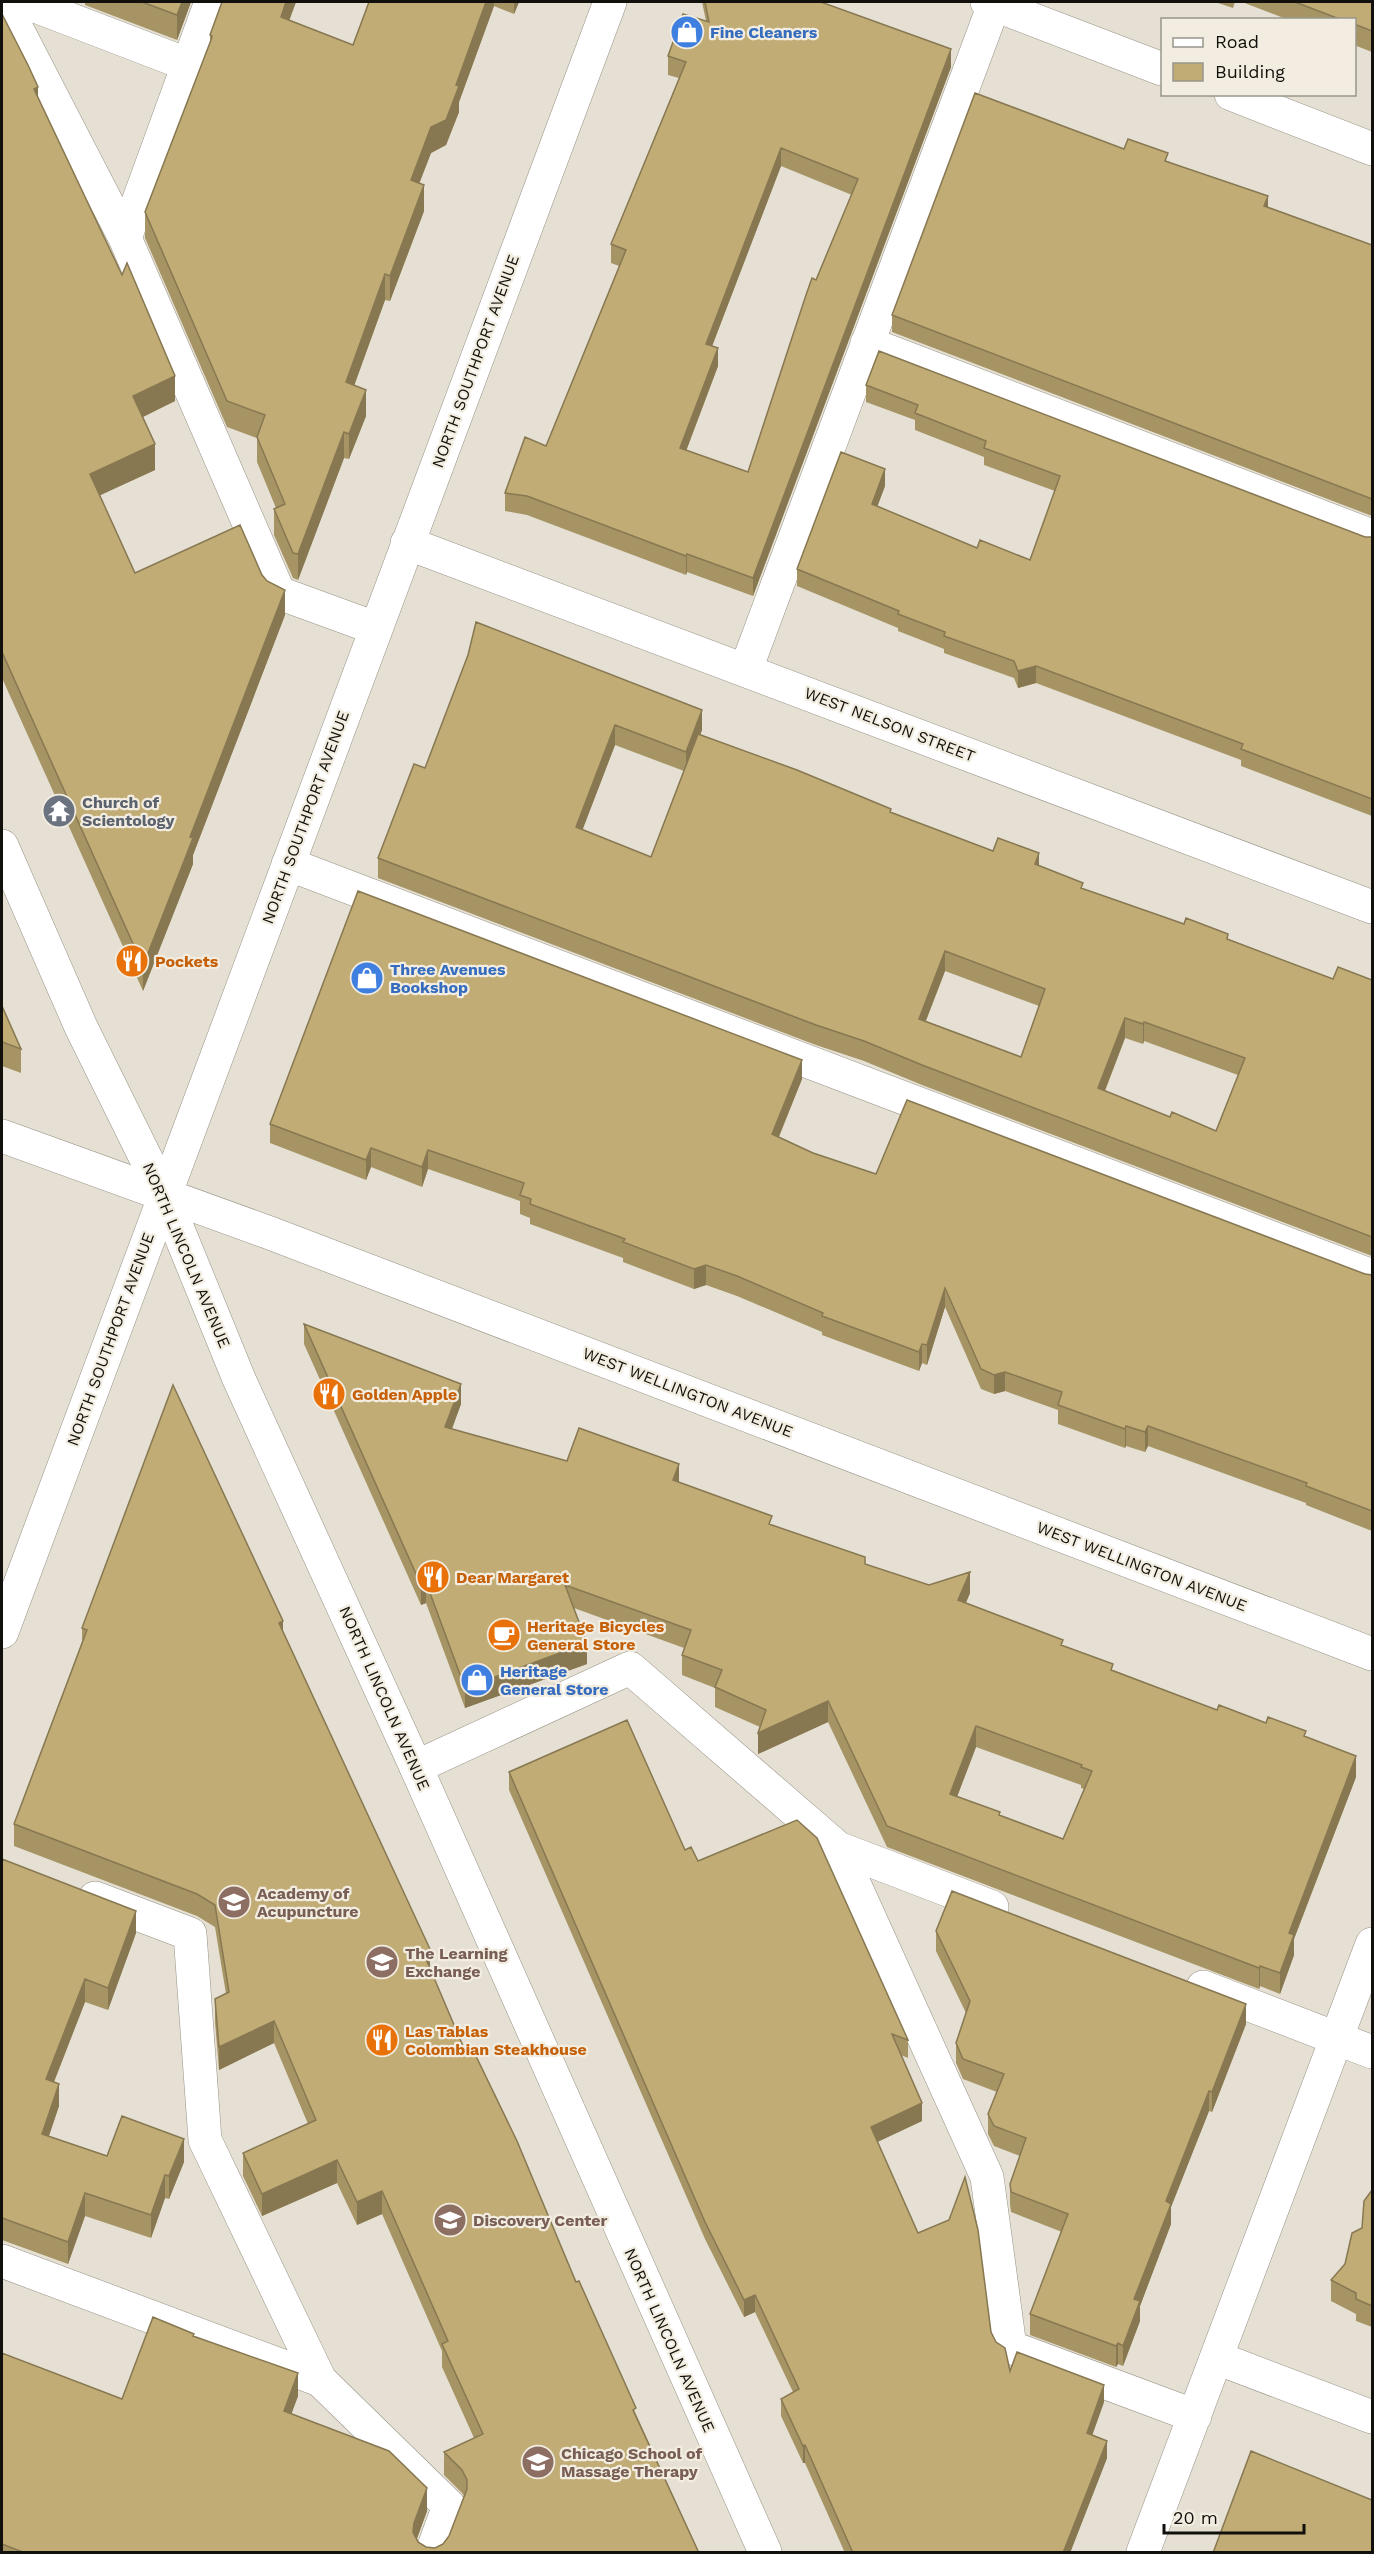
<svg xmlns="http://www.w3.org/2000/svg" width="1374" height="2554" viewBox="0 0 1374 2554" font-family="'Work Sans',sans-serif">
<style>
.lines{fill:none;stroke-linecap:round;stroke-linejoin:round}
.minor-casing{stroke:#979286;stroke-width:34}
.major-casing{stroke:#979286;stroke-width:34}
.minor{stroke:#fff;stroke-width:33}
.major{stroke:#fff;stroke-width:33}
.wall{fill:#a69465;fill-rule:evenodd}
.shaded-wall{fill:#877852}
.building{fill:#c1ac75;stroke:#877852;stroke-width:1.5;fill-rule:evenodd}
.labels{text-anchor:middle;stroke-width:4.5;stroke-linejoin:round;paint-order:stroke}
.shop-label{font-size:16px;font-weight:bold;fill:#366cbe;stroke:#f2ede0;text-anchor:start}
.street-label{font-size:16px;fill:#12100c;stroke:#f2ede0}
.worship-label{font-size:16px;font-weight:bold;fill:#5b616d;stroke:#f2ede0;text-anchor:start}
.food-label{font-size:16px;font-weight:bold;fill:#c56008;stroke:#f2ede0;text-anchor:start}
.education-label{font-size:16px;font-weight:bold;fill:#785e54;stroke:#f2ede0;text-anchor:start}
</style>
<rect width="100%" height="100%" fill="#e5e0d3"/>
<g class="lines">
<g class="minor-casing">
<path id="minor" d="M3 2 125 238 279 593 375 628
M25 2 189 65
M987 2 1162 69
M1231 94 1372 149
M125 238 211 2
M867 343 1372 536
M407 543 1372 907
M746 669 995 2
M288 864 1372 1276
M2 1136 270 1233 1372 1654
M2 1632 610 2
M416 1767 630 1668 838 1848 987 2177 1010 2347 1195 2416
M838 1848 992 1907
M95 1898 190 1934 205 2140 320 2380 449 2506 432 2552
M1203 1987 1372 2052
M2 2261 320 2380
M1217 2358 1372 2417
M1143 2552 1372 1944"/>
</g>
<g class="major-casing">
<path id="major" d="M2 846 81 1027 164 1195 239 1379 416 1767 765 2552"/>
</g>
<use href="#minor" class="minor"/>
<use href="#major" class="major"/>
</g>
<path class="wall" d="M85 2H191L177 40 85 5Z
M222 2H296L289 20 353 45 369 2H519L514 14 494 6 459 102V112L446 145 431 153 419 183 424 211 390 301 385 300 354 386 366 416 349 459 344 458 298 580 293 578 274 535V509L276 508 257 462V438L227 427 145 238V212L210 45V35Z
M702 2H821L951 67 753 596 687 572 686 575 527 515 505 511V493L546 446 619 266 611 263V244L679 78 668 75V56L706 21ZM781 166 852 195 816 280 748 472 686 451 718 366 712 346Z
M1215 2H1235L1233 8Z
M1242 2H1372V52L1354 45V20H1289Z
M2 14 38 97 175 401 142 417 155 470 99 495 135 573 262 575 285 615 193 855V864L143 991 2 678Z
M1124 149 1168 161 1268 207 1372 245V516L892 332V315Z
M866 385 1365 537H1372V816L1241 766V760L1036 683 1018 688 1014 678 944 653V649L898 631V628L797 586V569L885 486 877 506 977 548 1030 560 1055 491 984 465V457L915 430V420L866 402Z
M468 655 702 730 700 735 891 812 993 851 1039 866 1083 889 1228 939 1333 979 1372 980V1256L922 1085 864 1061 816 1045 378 878V858L425 768ZM615 745 684 771 651 857 582 830ZM945 971 1039 1006 1021 1057 926 1021ZM1125 1038 1143 1044 1144 1041 1238 1075 1216 1131 1170 1117 1105 1091Z
M2 1006 21 1049V1073L2 1066Z
M802 1079 779 1137 813 1153 876 1174 1372 1275V1531L1306 1505V1503L1148 1446 1145 1452 1126 1446 1125 1448 1058 1424V1410L1005 1391 994 1394 981 1389 945 1307 927 1365 922 1363 919 1371 822 1335V1332L737 1296 706 1285 694 1289 623 1262V1258L530 1224V1218L520 1214V1201L428 1169 422 1187 371 1167 366 1180 270 1143V1124Z
M304 1324 461 1404 452 1429 567 1461 679 1482 772 1525 865 1565 929 1585 970 1593 966 1603 1063 1646 1113 1670 1217 1710 1266 1723 1306 1737 1356 1777 1294 1939V1955L1280 1994 1260 1986 1259 1989 887 1847 828 1722 758 1754 760 1727 715 1707V1688L682 1675V1655L684 1648 574 1608 587 1664 465 1708 426 1603 421 1605 304 1344ZM976 1747 1081 1785V1788L1084 1789 1063 1839 1000 1815 957 1797Z
M82 1628 283 1632 466 2053 576 2282 699 2553H2V2353L122 2399 194 2336 298 2396 291 2414 427 2511 417 2539 418 2542 426 2547 435 2548 443 2544 449 2536 464 2496 462 2493 444 2475V2452L474 2438 442 2367V2351L382 2214 357 2225 337 2183 262 2216 243 2176V2153L308 2124 274 2043 219 2070 215 2022V1999L226 1994 215 1927 197 1916 14 1846V1824L82 1642Z
M509 1772 685 1850 908 2040V2058L901 2055 922 2121 877 2142 918 2233 991 2332 1010 2371 1104 2402 1092 2435 1107 2458 1070 2553H845L805 2463H803L781 2416V2399L793 2392 755 2312 744 2317 705 2239 509 1790Z
M2 1859 136 1933 108 2010 85 2002 54 2082 59 2106 49 2136 107 2156 184 2162 169 2199 165 2198 151 2238 85 2216 68 2264 2 2240Z
M936 1931 1246 2024 1212 2112 1209 2111 1171 2207V2224L1140 2306V2321L1123 2366 1118 2364 1116 2367 1030 2335V2314L1062 2232 1011 2212 1010 2204V2184L1020 2156 994 2146 988 2134V2114L997 2092 963 2079 956 2063V2043L966 2013 936 1951Z
M1372 2190V2327L1356 2321V2314L1331 2301V2280L1345 2264 1362 2228Z"/>
<path class="shaded-wall" d="M182 2H191L177 40V15Z
M286 2H296L281 43V17Z
M486 2H494V6L459 102V112L446 145 431 153 411 205V180L431 127 456 85Z
M514 2H519L514 14Z
M951 49V67L753 596V578Z
M38 87V112L34 89Z
M781 148V166L706 362V344Z
M424 185V211L390 301V276Z
M1268 196V213L1264 206Z
M385 274V300L346 408V382Z
M718 348V366L680 467V448Z
M175 376V401L133 422V396Z
M366 390V416L349 459V434Z
M344 432V458L298 580V554Z
M155 444V470L90 500V474Z
M885 469V486L872 521V504Z
M687 554V572L686 575V556Z
M285 590V615L193 855V864L143 991V966L190 837Z
M1036 666V683L1018 688V671Z
M702 710V730L686 772V752Z
M615 725V745L576 847V827Z
M1039 853V873L1035 864Z
M945 951V971L919 1038V1019Z
M1125 1018V1038L1098 1108V1088Z
M1144 1022V1041L1143 1044V1024Z
M802 1060V1079L772 1153V1134Z
M371 1148V1167L366 1180V1160Z
M428 1150V1169L422 1187V1167Z
M706 1265V1285L694 1289V1269Z
M945 1288V1307L927 1365V1345Z
M922 1344V1363L919 1371V1352Z
M1005 1372V1391L994 1394V1375Z
M461 1384V1404L445 1447V1427Z
M1126 1426V1446L1125 1448V1429Z
M1148 1426V1446L1145 1452V1432Z
M679 1464V1485L673 1480Z
M970 1572V1593L958 1620V1600Z
M426 1582V1603L421 1605V1585Z
M283 1621V1644L279 1623Z
M587 1643V1664L465 1708V1688Z
M828 1701V1722L758 1754V1733Z
M976 1726V1747L950 1815V1794Z
M1356 1756V1777L1294 1939V1955L1280 1994V1973L1289 1933Z
M136 1911V1933L108 2010V1988Z
M430 1949V1972L423 1952Z
M1260 1966V1986L1259 1989V1968Z
M85 1979V2002L46 2102V2079Z
M1246 2004V2024L1212 2112V2092Z
M274 2021V2043L219 2070V2047Z
M59 2084V2106L42 2156V2134Z
M1209 2091V2111L1171 2207V2224L1140 2306V2321L1123 2366V2346L1134 2299 1166 2201Z
M922 2103V2121L871 2145V2127Z
M184 2139V2162L169 2199V2176Z
M337 2160V2183L262 2216V2194Z
M165 2175V2198L151 2238V2215Z
M382 2191V2214L357 2225V2202Z
M85 2193V2216L68 2264V2242Z
M755 2295V2312L744 2317V2300Z
M1118 2343V2364L1116 2367V2346Z
M298 2373V2396L284 2434V2411Z
M1104 2385V2402L1087 2450V2433Z
M1107 2441V2458L1070 2553H1063Z
M805 2445V2463H803V2446Z
M427 2488V2511L414 2546 413 2532 414 2523Z"/>
<path class="building" d="M142 2H182L177 15Z
M222 2H286L281 17 353 45 369 2H486L456 85 459 86 446 120 431 127 411 180 424 185 390 276 385 274 346 382 366 390 349 434 344 432 298 554 293 553 274 509 285 504 257 437 265 415 227 401 145 212 211 40 212 36 210 35Z
M705 2H821L951 49 753 578 687 554 686 556 527 496 505 493 525 437 546 446 626 250 611 244 686 62 668 56 683 14 709 22ZM781 148 858 179 816 280 812 278 806 295 748 472 680 448 718 348 706 344Z
M1295 2H1372V31L1354 24V20H1342Z
M2 14 28 65 38 87 34 89 122 275 127 263 175 376 133 396 155 444 90 474 135 573 240 525 262 575 267 581 285 590 190 837 193 838 143 966 2 652Z
M975 93 1124 149 1128 139 1168 153 1165 161 1268 196 1264 206 1372 245V499L892 315Z
M879 351 1365 537H1372V799L1241 749 1243 744 1036 666 1018 671 1014 661 944 636 945 632 898 614 899 611 797 569 841 452 885 469 872 504 977 548 980 540 1030 560 1060 476 984 448 986 441 915 413 918 405 866 385Z
M476 622 702 710 686 752 615 725 576 827 651 857 698 734 797 770 891 809 890 812 993 851 998 838 1039 853 1035 864 1083 883 1081 888 1184 924 1186 918 1228 934 1227 939 1333 979 1338 967 1372 980V1237L922 1065 864 1041 816 1025 378 858 414 764 425 768 468 655ZM945 951 1045 989 1021 1057 919 1019ZM1125 1018 1143 1024 1144 1022 1245 1058 1216 1131 1172 1112 1170 1117 1098 1088Z
M358 891 802 1060 772 1134 813 1153 876 1174 907 1100 1365 1274 1372 1275V1511L1306 1486 1307 1483 1148 1426 1145 1432 1126 1426 1125 1429 1058 1405 1062 1392 1005 1372 994 1375 981 1369 945 1288 927 1345 922 1344 919 1352 822 1316 823 1313 737 1276 706 1265 694 1269 623 1242 625 1239 530 1204 531 1199 520 1195 524 1183 428 1150 422 1167 371 1148 366 1160 270 1124Z
M2 1006 21 1049 2 1042Z
M304 1324 461 1384 445 1427 567 1461 579 1428 679 1464 673 1480 772 1516 769 1524 865 1557V1564L929 1585 970 1572 958 1600 1063 1640 1061 1645 1113 1664 1111 1670 1217 1710 1219 1705 1266 1723 1268 1717 1306 1731 1304 1736 1356 1756 1289 1933 1294 1935 1280 1973 1260 1966 1259 1968 887 1826 828 1701 758 1733 766 1710 715 1687 722 1670 682 1655 691 1630 565 1585 587 1643 465 1688 426 1582 421 1585ZM976 1726 1082 1765 1081 1767 1092 1771 1063 1839 999 1815 1000 1812 950 1794Z
M173 1385 283 1621 279 1623 430 1949 423 1952 466 2053 473 2050 517 2141 576 2282 579 2281 636 2408 633 2410 699 2553H25L2 2544V2353L122 2399 153 2317 194 2334 193 2336 298 2373 284 2411 389 2451 427 2488 414 2523 413 2532 418 2542 426 2547 435 2548 443 2544 449 2536 467 2489V2480L462 2470 444 2452 483 2434 442 2344 448 2341 382 2191 357 2202 337 2160 262 2194 243 2153 316 2120 274 2021 219 2047 215 1999 229 1992 215 1905 197 1894 14 1824 87 1630 82 1628Z
M627 1720 685 1850 691 1847 698 1861 797 1820 817 1838 908 2040 892 2034 922 2103 871 2127 918 2233 949 2220 965 2177 978 2230 991 2332 996 2342 1005 2348 1010 2371 1017 2352 1104 2385 1087 2433 1107 2441 1063 2553H853L805 2445 803 2446 781 2399 799 2389 755 2295 744 2300 705 2222 509 1772Z
M2 1859 136 1911 108 1988 85 1979 46 2079 59 2084 42 2134 107 2156 122 2116 184 2139 169 2176 165 2175 151 2215 85 2193 68 2242 2 2218Z
M952 1891 1246 2004 1212 2092 1209 2091 1166 2201 1171 2204 1134 2299 1140 2301 1123 2346 1118 2343 1116 2346 1030 2314 1068 2214 1011 2192 1010 2184 1026 2138 994 2126 988 2114 1004 2074 963 2059 956 2043 970 2001 936 1931Z
M1372 2190V2306L1356 2299V2293L1331 2280 1345 2264 1352 2233 1362 2228 1364 2201Z
M1251 2451 1372 2500V2553H1213Z"/>
<defs>
<g id="shop-disc" transform="scale(1.725)"><circle r="9.5" fill="#3f7fe0" stroke="#f2ede0"/><path d="M-5-2.5h2.3a2.7 3.5 0 0 1 5.4 0H5L5.5 6h-11ZM-1.5-2.5h3a1.5 2.3 0 0 0-3 0Z" fill="#fff"/></g>
<g id="temple-disc" transform="scale(1.725)"><circle r="9.5" fill="#6b7280" stroke="#f2ede0"/><path d="M0-6L5-2H3V0L6.5 2.5H4V6H1.5V3h-3V6H-4V2.5H-6.5L-3 0V-2H-5Z" fill="#fff"/></g>
<g id="restaurant-disc" transform="scale(1.725)"><circle r="9.5" fill="#e8710a" stroke="#f2ede0"/><path d="M-5-6h1v4h1v-4h1v4h1v-4h1v5L-1.5 .5V6h-2V.5L-5-1ZM5-6V6H3V1.5H1.5Q1.5-4 5-6Z" fill="#fff"/></g>
<g id="cafe-disc" transform="scale(1.725)"><circle r="9.5" fill="#e8710a" stroke="#f2ede0"/><path d="M-5.5-4.5H6V0H3Q3 3.5 0 3.5H-2.5Q-5.5 3.5-5.5 0ZM3-3.2v2h1.7v-2ZM-6 4.5H4V6H-6Z" fill="#fff"/></g>
<g id="school-disc" transform="scale(1.725)"><circle r="9.5" fill="#8d6e63" stroke="#f2ede0"/><path d="M0-5L7-2L0 1L-7-2ZM-4 1L0 2.5L4 1V4Q0 6-4 4Z" fill="#fff"/></g>
</defs>
<g fill-rule="evenodd">
<use href="#shop-disc" x="687" y="32"/>
<use href="#temple-disc" x="59" y="811"/>
<use href="#restaurant-disc" x="132" y="961"/>
<use href="#shop-disc" x="367" y="978"/>
<use href="#restaurant-disc" x="329" y="1394"/>
<use href="#restaurant-disc" x="433" y="1577"/>
<use href="#cafe-disc" x="504" y="1635"/>
<use href="#shop-disc" x="477" y="1680"/>
<use href="#school-disc" x="234" y="1902"/>
<use href="#school-disc" x="382" y="1962"/>
<use href="#restaurant-disc" x="382" y="2040"/>
<use href="#school-disc" x="450" y="2220"/>
<use href="#school-disc" x="538" y="2462"/>
</g>
<g class="labels">
<g class="shop-label">
<text x="710" y="38">Fine Cleaners</text>
<text x="390" y="975">Three Avenues<tspan x="390" dy="18">Bookshop</tspan></text>
<text x="500" y="1677">Heritage<tspan x="500" dy="18">General Store</tspan></text>
</g>
<g class="street-label">
<text transform="translate(475 361) rotate(-70)" y="6">NORTH SOUTHPORT AVENUE</text>
<text transform="translate(890 724) rotate(21)" y="6">WEST NELSON STREET</text>
<text transform="translate(305 817) rotate(-70)" y="6">NORTH SOUTHPORT AVENUE</text>
<text transform="translate(187 1255) rotate(67)" y="6">NORTH LINCOLN AVENUE</text>
<text transform="translate(110 1339) rotate(-70)" y="6">NORTH SOUTHPORT AVENUE</text>
<text transform="translate(688 1392) rotate(21)" y="6">WEST WELLINGTON AVENUE</text>
<text transform="translate(1142 1566) rotate(21)" y="6">WEST WELLINGTON AVENUE</text>
<text transform="translate(385 1698) rotate(66)" y="6">NORTH LINCOLN AVENUE</text>
<text transform="translate(670 2340) rotate(66)" y="6">NORTH LINCOLN AVENUE</text>
</g>
<g class="worship-label">
<text x="82" y="808">Church of<tspan x="82" dy="18">Scientology</tspan></text>
</g>
<g class="food-label">
<text x="155" y="967">Pockets</text>
<text x="352" y="1400">Golden Apple</text>
<text x="456" y="1583">Dear Margaret</text>
<text x="527" y="1632">Heritage Bicycles<tspan x="527" dy="18">General Store</tspan></text>
<text x="405" y="2037">Las Tablas<tspan x="405" dy="18">Colombian Steakhouse</tspan></text>
</g>
<g class="education-label">
<text x="257" y="1899">Academy of<tspan x="257" dy="18">Acupuncture</tspan></text>
<text x="405" y="1959">The Learning<tspan x="405" dy="18">Exchange</tspan></text>
<text x="473" y="2226">Discovery Center</text>
<text x="561" y="2459">Chicago School of<tspan x="561" dy="18">Massage Therapy</tspan></text>
</g>
</g>
<rect width="1374" height="2554" fill="none" stroke="#12100c" stroke-width="6"/>
<rect x="1161" y="18" width="195" height="78" fill="#f2ede0" stroke="#98958b" stroke-width="1.5"/>
<rect x="1173" y="38" width="30" height="9" fill="#ffffff" stroke="#98958b" stroke-width="1.5"/>
<text x="1215" y="48" font-size="18" fill="#12100c">Road</text>
<rect x="1173" y="63" width="30" height="18" fill="#c1ac75" stroke="#98958b" stroke-width="1.5"/>
<text x="1215" y="78" font-size="18" fill="#12100c">Building</text>
<path d="M1164 2524v9h140v-9" fill="none" stroke="#12100c" stroke-width="3"/>
<text x="1173" y="2524" font-size="18" fill="#12100c" stroke="#f2ede0" stroke-width="4.5" paint-order="stroke">20 m</text>
</svg>
